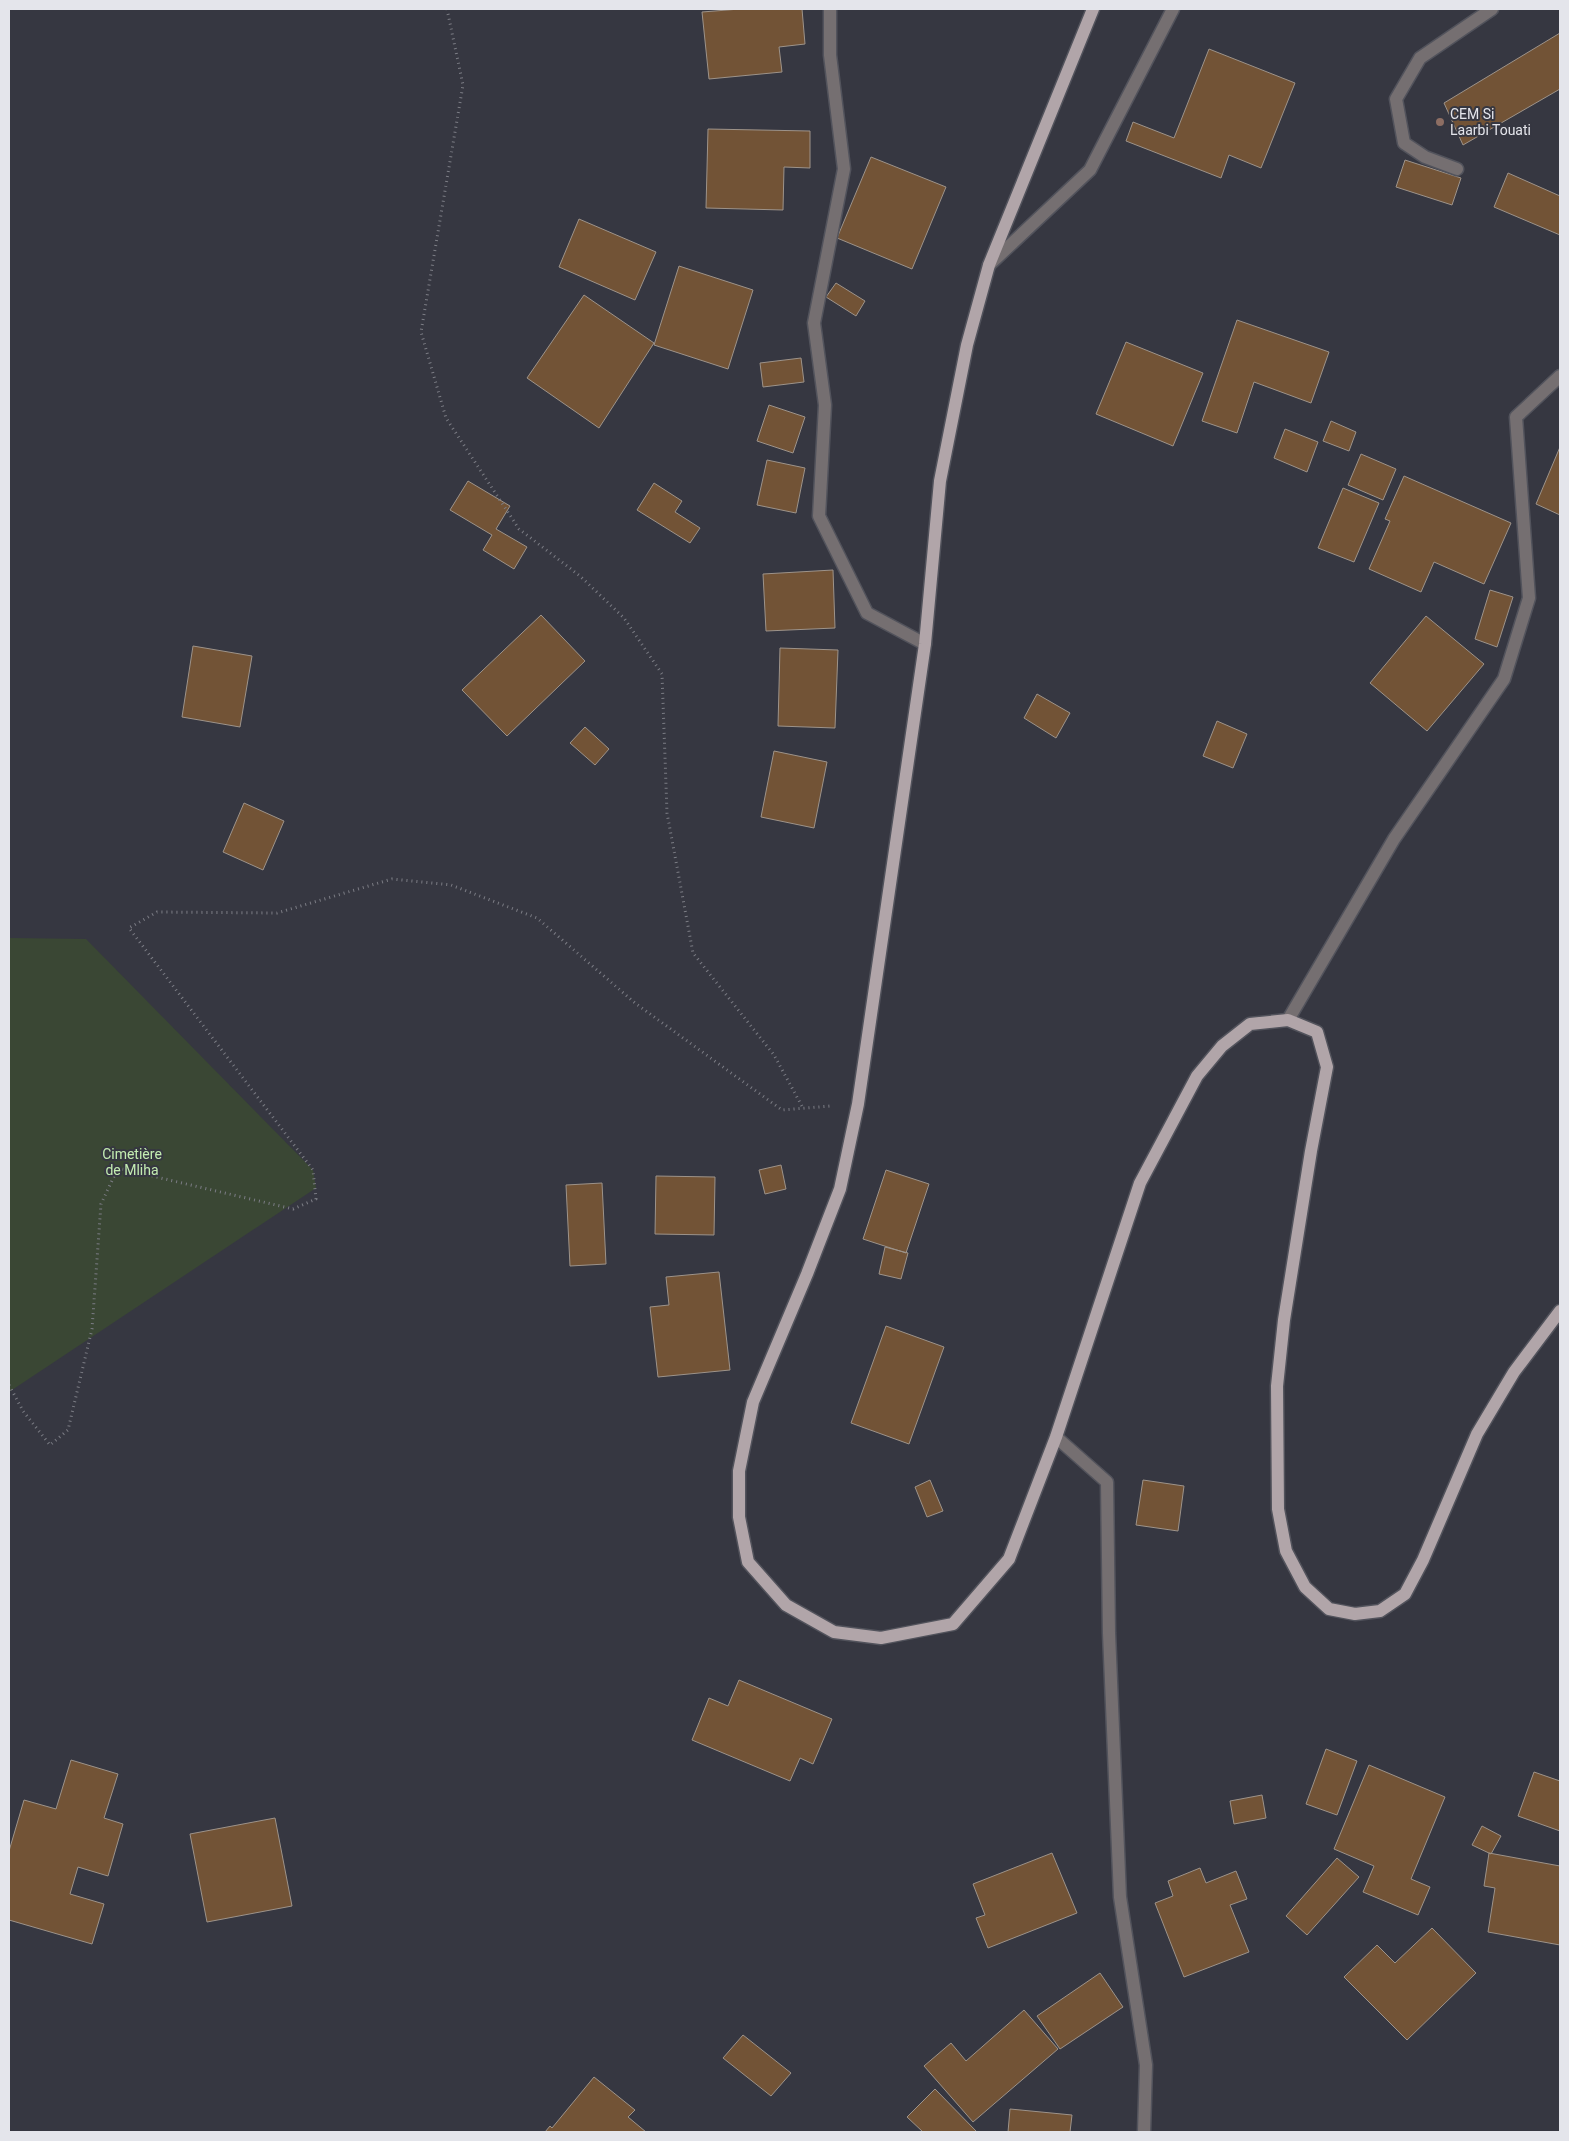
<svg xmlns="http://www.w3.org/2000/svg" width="1569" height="2141" viewBox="0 0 1569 2141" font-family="Roboto,sans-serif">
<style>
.green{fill:#3a4734}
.building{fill:#725336;stroke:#9d938a}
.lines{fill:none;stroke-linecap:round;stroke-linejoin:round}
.minor-casing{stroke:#52535c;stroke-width:15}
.major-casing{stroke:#52535c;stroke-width:15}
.path{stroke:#7c7d85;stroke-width:3;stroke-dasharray:1 4;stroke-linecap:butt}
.minor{stroke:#756f71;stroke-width:12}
.major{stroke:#b1a5a9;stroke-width:12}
.education-dot{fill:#8d6e63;stroke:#363741;stroke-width:2}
.labels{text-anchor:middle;stroke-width:4;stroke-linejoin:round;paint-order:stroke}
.poi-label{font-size:14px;fill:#e4e5eb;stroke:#363741;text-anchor:start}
.park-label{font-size:14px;fill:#c3ecb1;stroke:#363741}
</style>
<rect width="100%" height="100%" fill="#363741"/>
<path class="green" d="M9 938 86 939 313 1170 316 1188 9 1392Z"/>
<path class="building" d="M740 9H802L805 44 779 47 782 72 709 79 702 12Z
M1560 33V89L1463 145 1444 103Z
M1209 49 1295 83 1261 168 1229 155 1221 178 1126 141 1133 122 1174 138Z
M708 129 810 131V168L784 167 783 210 706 208Z
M871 157 946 187 912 269 837 238Z
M1405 160 1461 178 1452 205 1396 187Z
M1508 173 1560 196V235L1494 207Z
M579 219 656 252 635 300 559 267Z
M679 266 753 290 728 369 654 345Z
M836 283 865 301 856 316 826 297Z
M584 295 654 343 599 428 527 378Z
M1237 320 1329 352 1311 403 1254 382 1237 433 1202 421Z
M1126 342 1203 373 1173 446 1096 414Z
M801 358 804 382 763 387 760 363Z
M769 405 805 417 793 453 757 441Z
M1331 421 1356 432 1349 451 1323 441Z
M1285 429 1318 442 1307 472 1274 458Z
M1560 447V515L1536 504Z
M1361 454 1396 469 1383 500 1348 485Z
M767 460 805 468 796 513 757 505Z
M1404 476 1511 523 1484 584 1434 562 1421 592 1369 569 1390 521 1385 519Z
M468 481 510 506 496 529 527 547 514 569 483 550 492 535 450 510Z
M654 483 682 501 675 512 700 528 690 543 637 510Z
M1343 488 1379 503 1354 562 1318 548Z
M833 570 835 628 766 631 763 574Z
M1490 590 1513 597 1497 647 1475 639Z
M541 615 585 661 507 736 462 690Z
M1426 616 1484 664 1427 731 1370 683Z
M193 646 252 656 240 727 182 717Z
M780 648 838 650 835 728 778 726Z
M1037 694 1070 713 1056 738 1024 718Z
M1217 721 1247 734 1233 768 1203 756Z
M585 727 609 749 595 765 570 743Z
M774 751 827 762 814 828 761 817Z
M244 803 284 821 263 870 223 852Z
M781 1165 786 1189 765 1194 759 1170Z
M886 1170 929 1184 906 1253 863 1239Z
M656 1176 715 1177 714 1235 655 1234Z
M602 1183 606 1264 570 1266 566 1185Z
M885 1247 908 1253 901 1279 879 1274Z
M719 1272 730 1370 658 1377 650 1307 669 1305 666 1277Z
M886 1326 944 1347 909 1444 851 1423Z
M930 1480 943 1511 927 1517 915 1487Z
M1143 1480 1184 1486 1178 1531 1136 1525Z
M739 1680 832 1719 813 1764 800 1758 790 1781 692 1740 709 1698 728 1706Z
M1326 1749 1357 1761 1337 1815 1306 1804Z
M71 1760 118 1774 104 1818 123 1824 108 1876 78 1867 70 1894 104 1904 92 1944 9 1920V1851L24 1800 56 1809Z
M1369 1765 1445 1797 1411 1879 1430 1887 1418 1915 1363 1892 1374 1866 1334 1849Z
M1534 1772 1560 1781V1831L1518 1816Z
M1262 1795 1266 1818 1234 1824 1230 1801Z
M275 1818 292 1906 207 1922 190 1834Z
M1482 1826 1501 1836 1491 1854 1472 1845Z
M1052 1853 1077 1913 988 1948 976 1918 985 1915 973 1884Z
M1489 1853 1560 1866V1945L1488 1932 1495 1888 1484 1886Z
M1337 1858 1359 1877 1307 1935 1286 1916Z
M1200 1868 1206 1883 1236 1871 1247 1899 1230 1905 1249 1952 1184 1977 1155 1903 1173 1896 1168 1881Z
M1432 1928 1476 1973 1407 2040 1344 1977 1377 1945 1395 1963Z
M1100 1973 1123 2007 1060 2049 1037 2016Z
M1024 2010 1058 2049 973 2122 924 2066 951 2043 966 2061Z
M743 2035 791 2073 771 2096 723 2058Z
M594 2077 635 2110 628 2117 646 2132H545L550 2126 552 2128Z
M935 2089 977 2132H923L907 2117Z
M1010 2109 1072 2115 1070 2132H1008Z"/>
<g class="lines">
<g class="minor-casing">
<path id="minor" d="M830 9V55L844 169 814 323 825 405 819 516 867 613 925 644
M1457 169 1425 157 1404 143 1396 99 1420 58 1492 9
M989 265 1090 170 1173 9
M1288 1020 1394 839 1504 679 1529 598 1516 417 1560 376
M1056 1437 1107 1482 1109 1633 1120 1897 1146 2065 1144 2132"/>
</g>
<g class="major-casing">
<path id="major" d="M1093 9 989 265 967 345 940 481 925 644 858 1104 840 1189 807 1274 753 1402 739 1471V1517L748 1562 786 1605 834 1632 881 1638 953 1624 1009 1559 1056 1437 1140 1183 1197 1076 1222 1046 1250 1024 1288 1020 1317 1032 1327 1067 1311 1151 1284 1320 1277 1386 1278 1509 1286 1551 1305 1587 1329 1609 1355 1614 1380 1611 1405 1594 1423 1560 1477 1434 1514 1372 1560 1311"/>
</g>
<path class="path" d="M447 9 463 85 421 332 446 418 519 529 580 576 624 618 662 674 667 813 693 953 774 1055 803 1108
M9 1385 23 1411 50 1445 68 1430 92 1329 101 1204 118 1168 293 1209 316 1199 313 1170 129 928 157 912 277 913 392 879 451 885 537 918 635 1003 782 1110 830 1106"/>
<use href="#minor" class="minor"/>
<use href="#major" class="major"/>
</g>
<circle class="education-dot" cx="1440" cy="122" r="5"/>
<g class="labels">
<g class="poi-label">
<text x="1450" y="119">CEM Si<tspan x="1450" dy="16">Laarbi Touati</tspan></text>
</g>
<g class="park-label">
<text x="132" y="1159">Cimetière<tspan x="132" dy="16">de Mliha</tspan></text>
</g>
</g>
<rect width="1569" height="2141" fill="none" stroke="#e4e5eb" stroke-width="20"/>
</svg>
